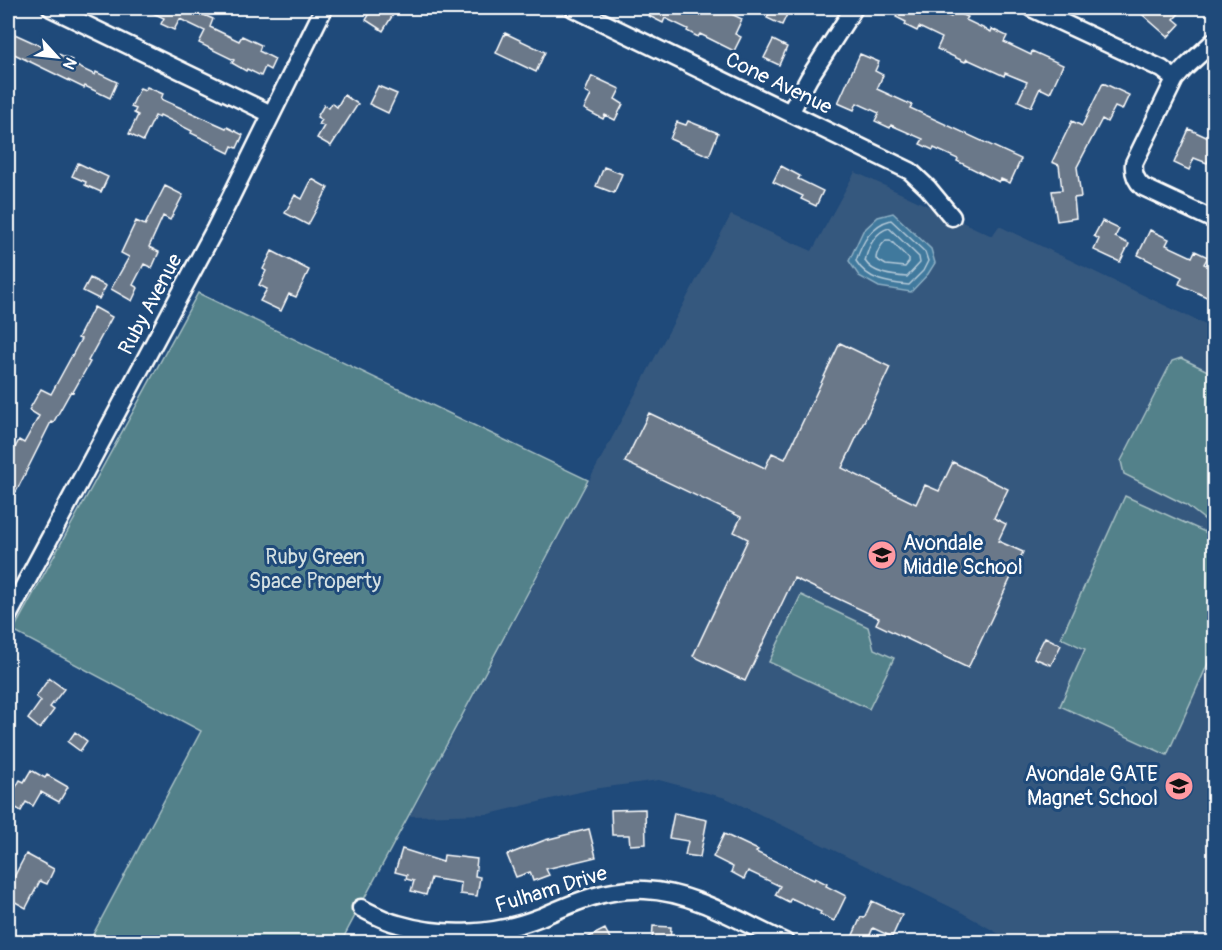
<svg xmlns="http://www.w3.org/2000/svg" width="1222" height="950" viewBox="0 0 1222 950" font-family="Pangolin,sans-serif">
<style>
.built{fill:#36587e}
.green{fill:#52818a;stroke:#a8c0c4;stroke-width:1.5}
.water{fill:#41799d;stroke:#8dafc4;stroke-width:1.5}
.lines{fill:none;stroke-linecap:round;stroke-linejoin:round}
.shore{stroke:#b3c9d8;stroke-width:1.5}
.building{fill:#6a7889;stroke:#fff;stroke-width:1.5}
.street-casing{stroke:#fff;stroke-width:21}
.street{stroke:#1f4a7a;stroke-width:16}
.labels{text-anchor:middle;stroke-width:6;stroke-linejoin:round;paint-order:stroke}
.street-label{font-size:21px;fill:#fff;stroke:#1f4a7a}
.poi-label{font-size:21px;fill:#fff;stroke:#1f4a7a;text-anchor:start}
.park-label{font-size:21px;fill:#d4e0e2;stroke:#1f4a7a}
</style>
<rect width="100%" height="100%" fill="#1f4a7a"/>
<filter id="ink" filterUnits="userSpaceOnUse"><feTurbulence type="fractalNoise" baseFrequency=".0167" numOctaves="2"/><feDisplacementMap in="SourceGraphic" scale="12" xChannelSelector="R" yChannelSelector="G"/><feConvolveMatrix kernelMatrix="1 2 1 2 8 2 1 2 1" color-interpolation-filters="sRGB"/></filter>
<g filter="url(#ink)">
<path class="built" d="M855 172 992 236 999 226 1214 329V942H1013L961 912 726 798 659 780 592 789 489 814 410 816 731 215 812 251Z"/>
<path class="green" d="M198 293 588 480 341 942H89L201 731 13 631Z
M1181 358 1214 374V527L1186 505 1124 474 1121 461 1172 361Z
M1125 496 1214 536V650L1167 755 1060 706 1085 649 1061 638Z
M801 595 868 627 874 649 894 658 869 709 769 662Z"/>
<path class="water" d="M893 213 931 249 935 263 928 274 911 292 879 287 859 276 849 261 863 231 878 217Z"/>
<g class="lines">
<path class="shore" d="M891 220 925 252 928 261 923 271 909 285C888 283 868 281 856 261 862 243 871 225 891 220Z
M889 228 919 257 920 263 907 277C893 276 873 274 865 261 868 248 875 232 889 228Z
M886 240H890L909 259V262L905 267 886 265 876 259C876 253 881 245 886 240Z"/>
</g>
<path class="building" d="M142 8H188L213 19 210 27 239 41 242 36 261 45 259 51 275 59 270 70 265 67 261 76 247 69 246 71 232 63 234 60 199 43 205 31 180 19 174 30 161 24 164 18Z
M373 8H385L394 13 383 31 366 20Z
M643 8H719L742 19 735 34 741 37 734 51 700 34 698 37 687 31 688 29 665 18 663 23 649 16 652 12Z
M772 8H790L782 25 767 18Z
M900 8H930L951 17 954 11 968 17 966 20 991 32 992 29 1007 36 1004 42 1031 55 1032 51 1063 65 1050 93 1040 88 1031 107 1018 101 1027 82 1005 73 1004 76 967 59 965 62 937 49 942 38 919 27 917 31 905 25 906 22 896 17Z
M1135 8H1184L1174 19 1180 24 1168 37Z
M8 31 72 60 70 63 95 75 96 72 117 82 110 98 85 86 84 88 8 51Z
M505 33 545 52 536 72 496 53Z
M773 40 787 47 779 65 764 58Z
M860 54 879 62 875 71 883 75 877 89 912 105 910 108 1021 159 1010 183 1001 179 999 182 957 161 958 159 934 148 933 150 920 144 923 139 891 125 890 128 875 121 879 113 857 103 854 110 838 103Z
M592 76 620 89 615 99 623 104 615 120 605 115 603 119 584 109 591 95 585 92Z
M1103 83 1129 95 1122 110 1115 107 1107 122 1102 119 1077 167 1081 197 1074 198 1076 218 1057 221 1052 191 1062 190 1059 165 1052 162 1072 121 1082 126Z
M378 86 397 94 388 113 369 104Z
M147 87 163 94 161 99 226 128 227 127 243 135 237 148 232 146 229 153 217 147 218 146 191 133 192 131 160 115 159 118 155 116 143 141 129 134 138 115 134 113 136 109 131 107 140 88 145 90Z
M344 95 358 104 331 146 317 138 324 126 319 124 322 120 317 117 324 105 329 108 332 103 337 107Z
M688 121 718 133 709 156 670 139 677 122 686 125Z
M1189 129 1215 141V146L1207 163 1194 158 1189 170 1174 163Z
M78 163 108 177 101 192 85 185 86 182 72 176Z
M781 166 800 176 798 179 823 191 816 206 801 199 803 196 773 182Z
M604 167 622 174 614 193 596 186Z
M312 179 328 188 308 225 285 213 295 195 302 199Z
M165 186 183 195 170 220 163 216 149 247 159 252 152 268 144 264 133 285 138 288 132 301 111 289 129 257 121 253 136 221 145 225Z
M1102 221 1119 229 1115 237 1129 244 1120 262 1094 250 1099 239 1094 236Z
M1150 230 1169 239 1166 245 1192 257 1195 251 1208 257 1204 264 1215 269V301L1179 284 1182 277 1138 255Z
M272 251 309 270 296 297 289 294 281 311 260 301 267 289 259 285 266 271 263 269Z
M90 278 106 286 99 299 83 291Z
M94 307 112 317 88 361 90 362 73 392 71 391 53 423 51 422 16 492 8 487V461L19 440 24 443 39 416 29 410 41 389 51 394 81 339 78 338Z
M840 343 890 367 842 468 916 504 925 485 939 491 953 462 1008 489 994 518 1006 524 998 541 1023 552 968 668 876 624 879 618 794 578 745 681 693 656 748 539 734 532 741 517 625 462 649 413 765 468 772 453 785 459Z
M1045 637 1061 645 1051 665 1034 658Z
M49 678 64 689 50 707 54 710 40 729 28 719 41 701 36 697Z
M75 732 87 741 80 751 68 742Z
M31 770 45 778 47 775 68 787 59 802 41 792 33 806 26 802 21 811 8 803V783L16 787 20 780 24 782Z
M645 809 646 844 630 845 629 835H612L611 810Z
M674 813 707 820 700 857 685 855 688 841 669 838Z
M589 829 596 857 546 869 549 875 533 881 530 872 516 877 507 855 545 840Z
M724 834 758 850 756 852 814 880 815 878 827 884 826 886 846 896 834 921 820 914 821 912 791 898 789 902 775 895 780 886 748 871 744 879 731 872 733 867 713 857Z
M402 849 443 862 444 855 477 859 475 876 480 877 477 896 460 894 461 883 431 878 426 895 411 891 414 881 406 879 407 875 395 872Z
M26 854 54 869 47 884 40 881 26 908 8 898V876L13 879Z
M872 901 902 915 892 937 873 928 867 942 853 935 861 917 864 918Z
M653 926 671 927 670 942H652Z
M605 929 612 942H579Z"/>
<g class="lines">
<g class="street-casing">
<path id="street" d="M51 8 271 114
M573 8 910 171 928 188 952 217
M1031 8 1162 69 1175 79
M1214 41 1186 67 1175 79 1134 163C1133 173 1135 180 1143 187L1214 220
M790 113 809 78 854 8
M8 616 215 229 324 8
M361 908C373 914 385 921 398 924 445 938 496 935 541 917 575 902 607 888 645 890 694 892 741 922 785 942"/>
</g>
<use href="#street" class="street"/>
</g>
</g>
<defs>
<g id="school-disc" transform="scale(1.5)"><circle r="9.5" fill="#ff9aa2" stroke="#1f4a7a"/><path d="M0-5L7-2L0 1L-7-2ZM-4 1L0 2.5L4 1V4Q0 6-4 4Z" fill="#111"/></g>
</defs>
<g fill-rule="evenodd">
<use href="#school-disc" x="882" y="555"/>
<use href="#school-disc" x="1179" y="786"/>
</g>
<g class="labels">
<g class="street-label">
<text transform="translate(779 83) rotate(26)" y="7">Cone Avenue</text>
<text transform="translate(150 304) rotate(-62)" y="7">Ruby Avenue</text>
<text transform="translate(551 889) rotate(-17)" y="7">Fulham Drive</text>
</g>
<g class="poi-label">
<text x="903" y="550">Avondale<tspan x="903" dy="24">Middle School</tspan></text>
<text x="1158" y="781" text-anchor="end">Avondale GATE<tspan x="1158" dy="24">Magnet School</tspan></text>
</g>
<g class="park-label">
<text x="315" y="564">Ruby Green<tspan x="315" dy="24">Space Property</tspan></text>
</g>
</g>
<rect width="1222" height="950" fill="none" stroke="#1f4a7a" stroke-width="30"/>
<rect x="15" y="15" width="1192" height="920" fill="none" stroke="#fff" stroke-width="2" filter="url(#ink)"/>
<g transform="translate(57 57) rotate(117)" stroke="#1f4a7a" stroke-width="4.5" paint-order="stroke">
<path d="M0-4.5L10 22L0 15L-10 22Z" fill="#ffffff"/>
<text y="-9" font-size="16" font-weight="bold" text-anchor="middle" fill="#ffffff">N</text>
</g>
</svg>
